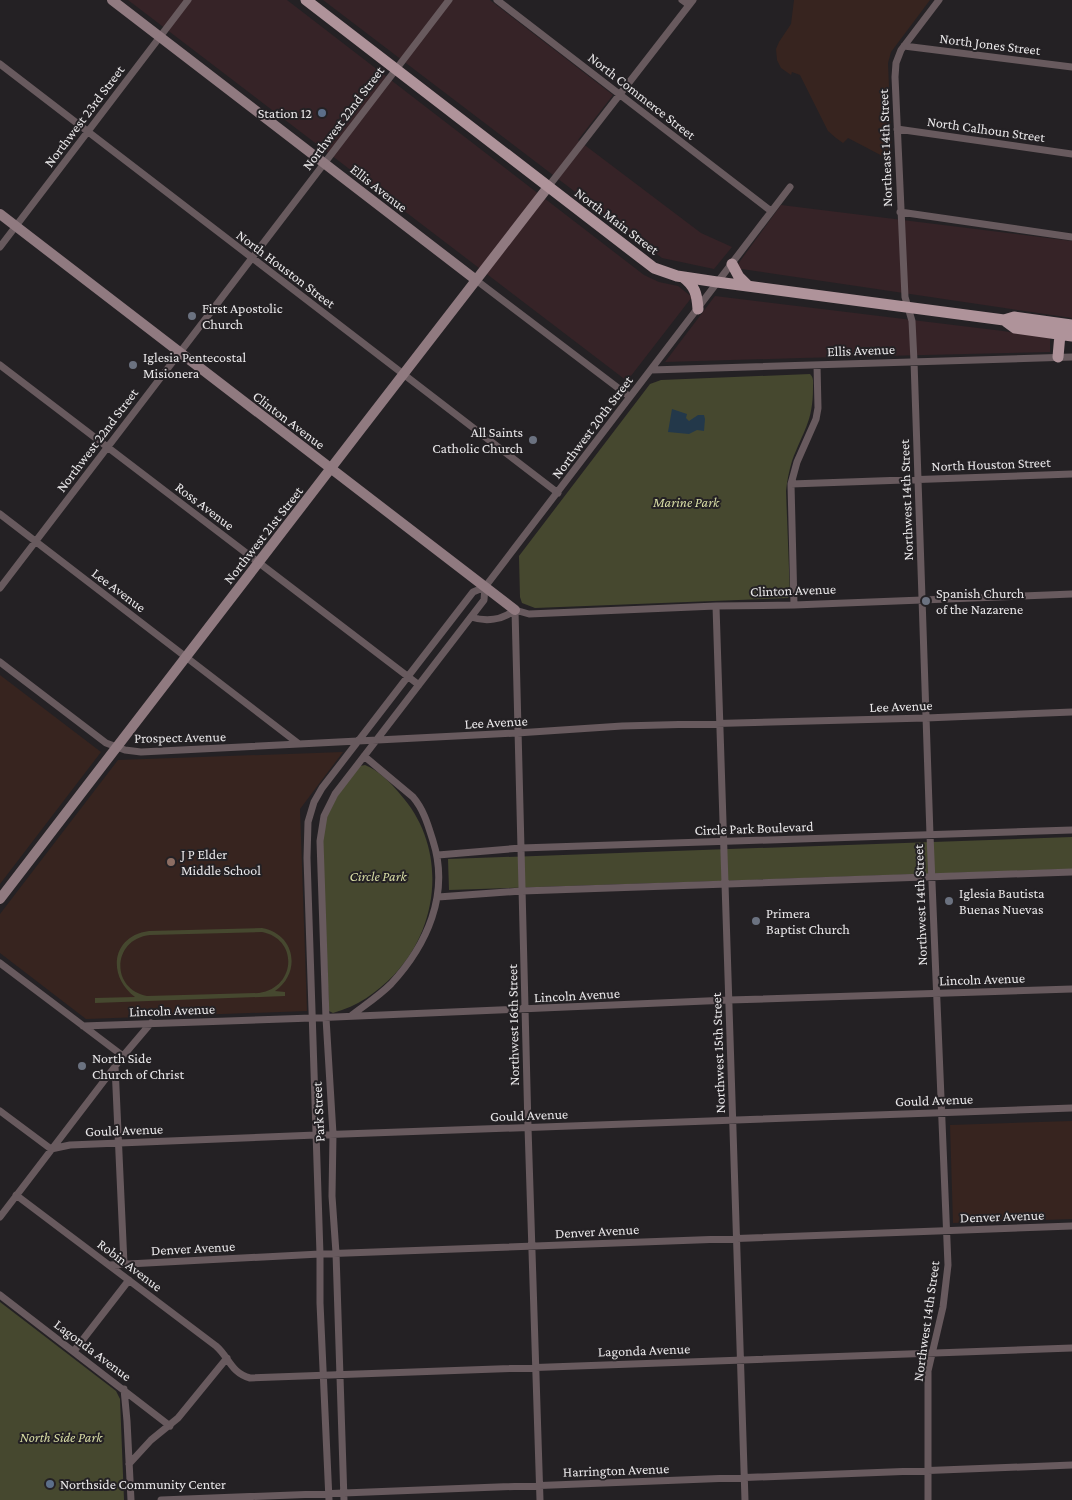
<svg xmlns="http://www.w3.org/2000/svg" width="1072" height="1500" viewBox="0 0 1072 1500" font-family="'Crimson Pro',serif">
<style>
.commercial{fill:#362327}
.education{fill:#37241f}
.green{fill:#46482f;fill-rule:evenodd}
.water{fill:#23384a}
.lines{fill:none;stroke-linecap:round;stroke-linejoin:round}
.street{stroke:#685a5e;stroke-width:7}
.secondary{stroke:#907a80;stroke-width:10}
.primary{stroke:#af939a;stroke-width:11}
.service-dot{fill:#5c6f8a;stroke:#242124;stroke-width:2}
.worship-dot{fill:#6b7280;stroke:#242124;stroke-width:2}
.education-dot{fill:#8d6e63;stroke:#242124;stroke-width:2}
.labels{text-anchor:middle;stroke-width:4;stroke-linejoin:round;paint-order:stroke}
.street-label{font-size:14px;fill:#e9e7e9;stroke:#242124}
.poi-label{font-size:14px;fill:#e9e7e9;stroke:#242124;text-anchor:start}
.park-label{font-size:14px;font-style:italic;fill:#d7dca5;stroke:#242124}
</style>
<rect width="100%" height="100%" fill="#242124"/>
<path class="commercial" d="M128 0H287L644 275 659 282 678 286 692 297 627 381Z
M323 0H490L613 95 578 140 701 233 732 247 714 269 662 258Z
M781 205 1072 241V318L735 268Z
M715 296 1003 331 1050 338V352L801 358 665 362Z"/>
<path class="education" d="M794 0H930L891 52 888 63 892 161 848 138 843 143 836 138 828 131 800 75 792 72 791 75 781 68 777 60 776 49 779 42 791 24Z
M0 675 101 752 0 884Z
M343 752 300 809 307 1011 86 1019 0 953V914L118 760Z
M1072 1121V1219L953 1223 950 1125Z"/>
<path class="green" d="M810 374C814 378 813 382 813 388 813 422 803 431 792 461 789 471 787 481 786 491L790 595 788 598 535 608 522 603 520 597 519 556 650 384 661 380Z
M365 765C378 770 391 783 400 794 447 846 441 925 394 975 376 993 358 1006 333 1013L329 1011 322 839 326 816 334 800 360 766Z
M1072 837V869L449 890 448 859Z
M262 928C295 934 302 972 275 991L285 992V996L95 1003V998L135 997C107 976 111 936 149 931ZM262 932C299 939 296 988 259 993L147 996C110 989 112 939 150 935Z
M0 1302 116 1391 120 1399 124 1500H0Z"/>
<path class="water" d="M672 409 687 414 686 418 689 421 698 415H704L705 419 704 431 697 430 689 434 668 432Z"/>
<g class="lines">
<path class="street" d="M497 0 771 211
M682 0 689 5
M904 46 1072 67
M0 64 558 493
M897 129 1072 154
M548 187 693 0
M900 212 1072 237
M0 247 188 0
M476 280 630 397
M0 365 419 685
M651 370 1072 357
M791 484 1072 474
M0 514 299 744 517 733 622 726 926 718 1072 712
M0 588 449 0
M794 605 791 484 797 462 816 419 818 408 817 365
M716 606 745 1500
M515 610 528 1127 540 1500
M515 610 529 614 716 606 794 605 1072 594
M471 617C486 622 502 620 515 610
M0 662 106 743 125 750 141 752 299 744
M438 855 521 848 1072 830
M438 897 522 891 1072 872
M0 963 123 1056
M352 1015C365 1005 379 996 391 984 427 945 450 894 433 841 428 825 424 810 413 797L364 756
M83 1026 312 1018 729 1000 1072 989
M115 1066 124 1264
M0 1111 51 1149 70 1145 316 1135 1072 1108
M16 1195 216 1346C229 1357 231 1373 250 1378L1072 1348
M0 1217 123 1056 151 1023
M109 1265 320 1254 1072 1226
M0 1295 170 1426
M74 1351 129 1280
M124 1389 127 1421 131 1500
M129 1464 151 1440 178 1418 227 1358
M161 1500 1072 1465
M329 1500 320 1303V1254L307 858 308 822 314 802 322 788 473 592 485 587 790 187
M344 1500 336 1253 332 1196 333 1134 326 1018 320 841 324 816 335 794 484 600 485 587
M928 1500V1371L943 1307 948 1265 930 835 914 361 912 321 905 297 895 77 896 63 901 50 939 0"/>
<path class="secondary" d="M112 0 476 280
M0 214 515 610
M0 899 361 429 548 187"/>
<path class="primary" d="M306 0 654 268 677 276 717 282 1004 320 1014 317 1072 325
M732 264 739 277 747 285
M683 277C695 286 697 294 698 309
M1004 320 1015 328 1072 336
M1058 357 1060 334"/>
</g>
<g class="service-dot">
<circle cx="322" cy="113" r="5"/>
<circle cx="50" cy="1484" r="5"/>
</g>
<g class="worship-dot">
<circle cx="192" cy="316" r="5"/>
<circle cx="133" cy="365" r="5"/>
<circle cx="533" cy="440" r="5"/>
<circle cx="926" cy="601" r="5"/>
<circle cx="949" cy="901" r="5"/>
<circle cx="756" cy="921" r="5"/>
<circle cx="82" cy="1066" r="5"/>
</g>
<circle class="education-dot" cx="171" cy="862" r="5"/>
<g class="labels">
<g class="street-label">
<text transform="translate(990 44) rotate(7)" y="5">North Jones Street</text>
<text transform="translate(642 96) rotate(38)" y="5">North Commerce Street</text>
<text transform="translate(84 116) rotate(-53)" y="5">Northwest 23rd Street</text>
<text transform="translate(343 118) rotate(-53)" y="5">Northwest 22nd Street</text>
<text transform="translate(986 129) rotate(8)" y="5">North Calhoun Street</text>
<text transform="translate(885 148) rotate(-92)" y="5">Northeast 14th Street</text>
<text transform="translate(379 188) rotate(38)" y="5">Ellis Avenue</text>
<text transform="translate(617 221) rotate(37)" y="5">North Main Street</text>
<text transform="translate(286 269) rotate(37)" y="5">North Houston Street</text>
<text transform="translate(861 350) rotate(-2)" y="5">Ellis Avenue</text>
<text transform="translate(289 420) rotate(37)" y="5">Clinton Avenue</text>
<text transform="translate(592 427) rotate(-53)" y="5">Northwest 20th Street</text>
<text transform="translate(97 440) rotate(-53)" y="5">Northwest 22nd Street</text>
<text transform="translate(991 464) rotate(-2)" y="5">North Houston Street</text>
<text transform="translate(906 500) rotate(-92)" y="5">Northwest 14th Street</text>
<text transform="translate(205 506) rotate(37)" y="5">Ross Avenue</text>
<text transform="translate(263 535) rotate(-52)" y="5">Northwest 21st Street</text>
<text transform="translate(119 590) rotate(37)" y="5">Lee Avenue</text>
<text transform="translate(793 590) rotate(-2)" y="5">Clinton Avenue</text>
<text transform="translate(901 706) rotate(-2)" y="5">Lee Avenue</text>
<text transform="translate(496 722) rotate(-3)" y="5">Lee Avenue</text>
<text transform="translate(180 737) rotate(-1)" y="5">Prospect Avenue</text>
<text transform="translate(754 828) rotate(-2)" y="5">Circle Park Boulevard</text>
<text transform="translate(920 905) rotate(-92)" y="5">Northwest 14th Street</text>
<text transform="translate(982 979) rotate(-2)" y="5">Lincoln Avenue</text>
<text transform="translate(577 995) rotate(-3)" y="5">Lincoln Avenue</text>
<text transform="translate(172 1010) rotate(-2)" y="5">Lincoln Avenue</text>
<text transform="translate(513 1025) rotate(-91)" y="5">Northwest 16th Street</text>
<text transform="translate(718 1053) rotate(-92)" y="5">Northwest 15th Street</text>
<text transform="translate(934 1100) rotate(-2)" y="5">Gould Avenue</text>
<text transform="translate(318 1112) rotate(-93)" y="5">Park Street</text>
<text transform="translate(529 1115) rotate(-2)" y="5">Gould Avenue</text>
<text transform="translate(124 1130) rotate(-2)" y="5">Gould Avenue</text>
<text transform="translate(1002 1216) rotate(-2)" y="5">Denver Avenue</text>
<text transform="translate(597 1231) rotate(-3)" y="5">Denver Avenue</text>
<text transform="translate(193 1248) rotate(-3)" y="5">Denver Avenue</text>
<text transform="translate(130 1265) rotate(37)" y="5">Robin Avenue</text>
<text transform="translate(926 1321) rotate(-82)" y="5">Northwest 14th Street</text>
<text transform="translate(93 1350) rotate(37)" y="5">Lagonda Avenue</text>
<text transform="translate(644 1350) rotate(-2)" y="5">Lagonda Avenue</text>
<text transform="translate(616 1470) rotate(-2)" y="5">Harrington Avenue</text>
</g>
<g class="poi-label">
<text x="312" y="118" text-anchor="end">Station 12</text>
<text x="202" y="313">First Apostolic<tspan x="202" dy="16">Church</tspan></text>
<text x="143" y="362">Iglesia Pentecostal<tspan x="143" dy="16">Misionera</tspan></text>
<text x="523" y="437" text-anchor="end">All Saints<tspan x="523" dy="16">Catholic Church</tspan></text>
<text x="936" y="598">Spanish Church<tspan x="936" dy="16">of the Nazarene</tspan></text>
<text x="181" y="859">J P Elder<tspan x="181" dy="16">Middle School</tspan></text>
<text x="959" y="898">Iglesia Bautista<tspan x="959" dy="16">Buenas Nuevas</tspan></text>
<text x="766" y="918">Primera<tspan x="766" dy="16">Baptist Church</tspan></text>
<text x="92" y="1063">North Side<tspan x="92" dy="16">Church of Christ</tspan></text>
<text x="60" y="1489">Northside Community Center</text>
</g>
<g class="park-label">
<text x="686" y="507">Marine Park</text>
<text x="378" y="881">Circle Park</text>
<text x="61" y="1442">North Side Park</text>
</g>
</g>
</svg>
